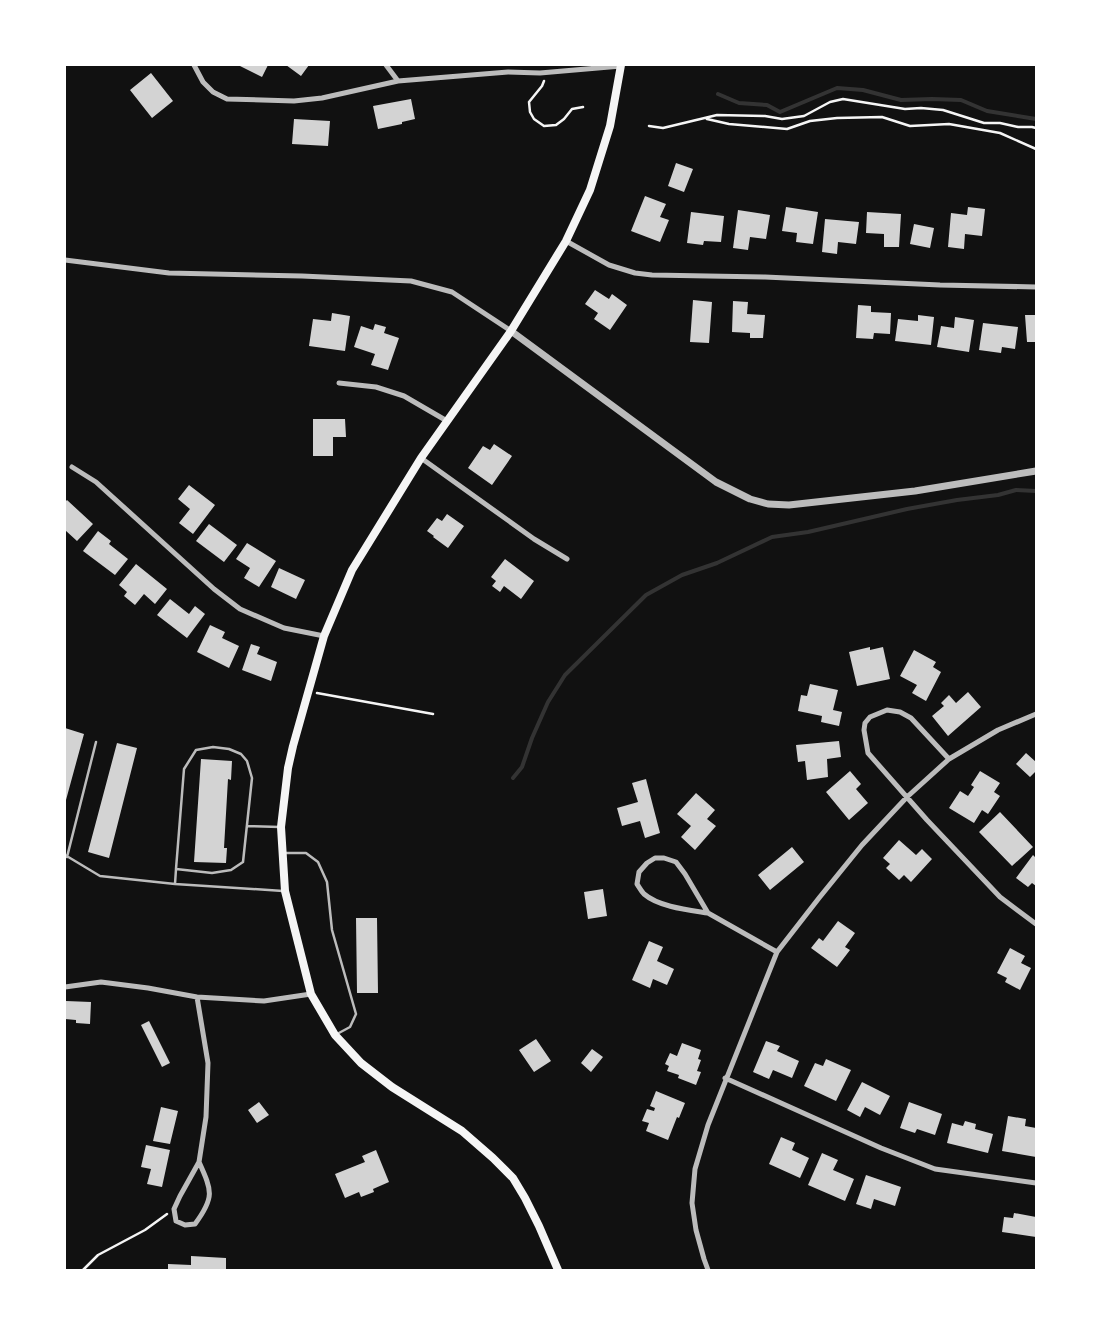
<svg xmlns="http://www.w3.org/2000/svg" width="1101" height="1335" viewBox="0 0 1101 1335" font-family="'Fira Sans',sans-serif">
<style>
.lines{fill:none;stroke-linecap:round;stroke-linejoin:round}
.stream{stroke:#333;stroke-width:4}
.building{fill:#d3d3d3}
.path{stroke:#f5f5f5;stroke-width:2.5}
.service{stroke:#bcbcbc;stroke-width:2.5}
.minor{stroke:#bcbcbc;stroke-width:5}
.tertiary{stroke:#bcbcbc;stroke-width:7}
.secondary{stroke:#f5f5f5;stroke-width:8}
</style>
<rect width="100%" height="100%" fill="#111"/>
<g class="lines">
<path class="stream" d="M718 94 739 103 767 105 780 112 837 88 863 90 901 100 932 99 961 100 987 111 1036 119
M513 778 522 767 532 738 548 702 565 675 646 595 682 575 717 563 772 537 808 532 907 509 957 500 998 495 1016 490 1036 491"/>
</g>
<path class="building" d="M238 65H268L262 77Z
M286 65H309L301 76Z
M151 73 173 101 152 118 130 90Z
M411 99 415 119 402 122V124L378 129 373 106Z
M294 119 330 121 328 146 292 144Z
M676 163 693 169 684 192 668 186Z
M645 196 666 204 660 217 669 220 660 242 631 231Z
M786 207 818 212 813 244 796 242 797 233 782 231Z
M968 207 985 209 982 236 965 234 964 249 948 247 951 213 967 215Z
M738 210 770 215 766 239 750 237 748 250 733 248Z
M691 212 724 216 721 242 704 241 703 245 687 243Z
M867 212 901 214 899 247H884V234L866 233Z
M825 219 859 222 856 244 838 242 837 254 822 252Z
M914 224 934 228 930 248 910 244Z
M595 290 609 299 612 294 627 305 610 330 594 319 598 313 585 304Z
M693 300 712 302 709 343 690 342Z
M733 301 748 302 747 314 765 315 763 338H750V333L732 332Z
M858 305 871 306V312L891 313 890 334 874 333 873 339 856 338Z
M332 313 350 316 345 351 309 346 313 319 331 321Z
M918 315 934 317 931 345 895 341 898 319 918 321Z
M1025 315H1036V342H1027Z
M955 317 974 320 969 352 937 347 941 326 954 328Z
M983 323 1018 327 1015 349 1002 347 1001 353 979 350Z
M375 324 386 327 384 333 399 338 388 370 371 365 375 354 354 347 361 326 373 330Z
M313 419H345L346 437H333V456H313Z
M494 444 512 456 492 485 468 468 483 446 490 450Z
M189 485 215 505 193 534 179 523 190 509 178 499Z
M67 500 93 524 77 541 65 530V502Z
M447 514 464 526 448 548 433 537 434 536 427 531 437 518 442 521Z
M209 524 237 545 224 562 196 541Z
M98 531 111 541 109 544 128 559 115 575 83 551Z
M247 543 276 561 259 587 244 578 250 568 236 559Z
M505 559 534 581 521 599 504 586 500 592 492 586 496 581 491 577Z
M136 564 167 589 155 604 144 594 135 605 124 596 127 592 119 585Z
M279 568 305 580 296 599 271 587Z
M170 599 189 614 195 606 205 614 187 638 157 615Z
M210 625 225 632 222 638 239 646 229 668 197 652Z
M251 644 260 647 257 654 277 662 271 681 242 670Z
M870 647V650L883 647 890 679 857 686 849 652Z
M914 650 936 662 933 667 941 672 926 701 912 693 917 685 900 676Z
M810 684 838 690 833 710 842 712 839 726 821 722 822 716 798 711 801 695 807 696Z
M968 692 981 707 948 736 932 716 944 706 941 703 949 695 956 703Z
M65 728 84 734 66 800H65Z
M839 741 841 757 827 759 828 777 807 780 805 761 798 762 796 745Z
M117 743 137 748 109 858 88 852Z
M1026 753 1036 762V771L1030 777 1016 764Z
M201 759 232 761 231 780 228 779 224 848H227L226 863 194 862Z
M850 771 861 784 856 789 868 803 849 820 826 792Z
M980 771 1000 783 994 792 1000 796 988 814 982 810 974 823 949 808 960 791 968 796 974 787 971 785Z
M646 779 660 833 645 838 640 821 622 826 617 808 638 802 632 783Z
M696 793 715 810 707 819 716 826 695 850 681 837 691 826 677 814Z
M1000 812 1033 847 1012 866 979 832Z
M899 840 916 855 922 849 932 859 911 882 904 875 899 880 886 868 890 864 883 858Z
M792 847 804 862 770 890 758 875Z
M1033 855 1036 858V886L1032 883 1028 887 1016 878Z
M603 889 607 916 588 919 584 892Z
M356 918H377L378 993H357Z
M838 921 855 933 845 947 850 950 837 967 811 948 819 938 823 941Z
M649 941 663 947 657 961 674 969 667 985 653 979 650 988 632 980Z
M1010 948 1025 956 1021 963 1031 968 1020 990 1005 982 1007 978 997 973Z
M66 1001 91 1002 90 1024 76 1023V1020L65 1019Z
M149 1021 170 1063 162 1067 141 1025Z
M536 1039 551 1061 534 1072 519 1050Z
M766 1041 780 1046 777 1051 799 1061 792 1078 773 1070 769 1079 753 1072Z
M682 1043 701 1050 698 1059 701 1060 697 1071 701 1072 696 1085 678 1078 679 1075 667 1071 669 1066 665 1064 670 1053 677 1056Z
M592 1049 603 1057 591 1072 581 1063Z
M826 1059 851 1070 836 1101 804 1086 815 1063 823 1066Z
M862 1082 890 1096 880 1115 865 1107 860 1117 847 1110Z
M656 1091 685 1103 679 1118 677 1117 668 1140 646 1131 649 1123 642 1121 647 1109 654 1111 655 1108 650 1106Z
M259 1102 269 1115 257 1123 248 1110Z
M909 1102 942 1114 935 1135 917 1129 915 1133 900 1128Z
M161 1107 178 1111 170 1144 153 1141Z
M1008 1116 1026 1119 1025 1126 1036 1128V1157L1002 1151Z
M965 1121 976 1124 975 1129 993 1134 988 1153 947 1143 952 1123 963 1126Z
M781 1137 795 1143 792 1150 809 1158 800 1178 769 1164Z
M146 1145 170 1150 162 1187 147 1184 151 1169 141 1167Z
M376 1150 389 1182 373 1189 374 1192 361 1197 359 1192 345 1198 335 1174 365 1162 362 1156Z
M822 1153 838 1160 833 1170 854 1179 845 1201 808 1185Z
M866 1175 901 1187 895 1206 874 1199 871 1209 856 1204Z
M1014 1213 1036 1217V1237L1002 1232 1004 1217 1013 1218Z
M191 1256 226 1258V1270H168V1264L191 1265Z"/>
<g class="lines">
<path class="path" d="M544 81 542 86 529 102 530 112 534 119 544 126 556 125 564 119 572 109 583 107
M707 119 729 124 787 129 810 121 837 118 882 117 910 126 949 124 1000 133 1036 149
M649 126 663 128 717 115 765 116 782 119 804 116 830 102 843 99 905 109 921 108 943 110 984 123H1000L1018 127H1032L1036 128
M317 693 433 714
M83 1270 98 1255 145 1230 167 1214"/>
<path class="service" d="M248 826 280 827
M283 853H306L318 862 327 882 332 930 356 1014 350 1027 337 1034
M65 855 100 876 175 884 283 891
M67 857 96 742
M175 884 176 869 184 769 196 750 213 747 229 749 241 754 247 761 252 778 243 862 231 870 212 873 176 869"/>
<path class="minor" d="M194 65 203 82 213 92 227 99 294 101 322 98 398 81
M386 65 398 81 508 72 540 73 621 66
M566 241 609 265 635 273 652 275 765 277 940 285 1036 287
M65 260 169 273 302 276 411 281 452 292 511 331
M339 383 376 387 404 396 447 421
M421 458 534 539 567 559
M72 467 96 482 214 589 240 609 284 628 324 636
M949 759 911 718 900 712 887 710 870 717 865 723 864 730 868 753 927 820 1000 897 1036 924
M708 913C689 910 659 907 644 894 641 891 639 887 637 884L639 872 647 863 655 858H664L676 862 685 874 708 913 777 952
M65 987 101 982 148 988 197 997 264 1001 311 994
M197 997 208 1063 206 1117 199 1162 180 1196 174 1209 176 1221 185 1225 195 1224C215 1197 212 1191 199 1162
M725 1078 881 1148 935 1169 1036 1183
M708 1270 704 1259 696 1230 692 1203 695 1169 708 1125 777 952 819 898 862 845 907 797 949 759 998 730 1036 714"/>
<path class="tertiary" d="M511 331 716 482 750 499 768 504 789 505 915 491 1036 471"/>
<path class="secondary" d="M558 1270 539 1226 525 1198 513 1178 493 1158 462 1131 392 1087 361 1063 335 1035 311 994 285 891 281 827 288 768 293 746 324 636 352 570 421 458 511 331 566 241 590 190 610 126 621 65"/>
</g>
<rect width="1101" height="1335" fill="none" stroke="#ffffff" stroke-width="132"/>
</svg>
